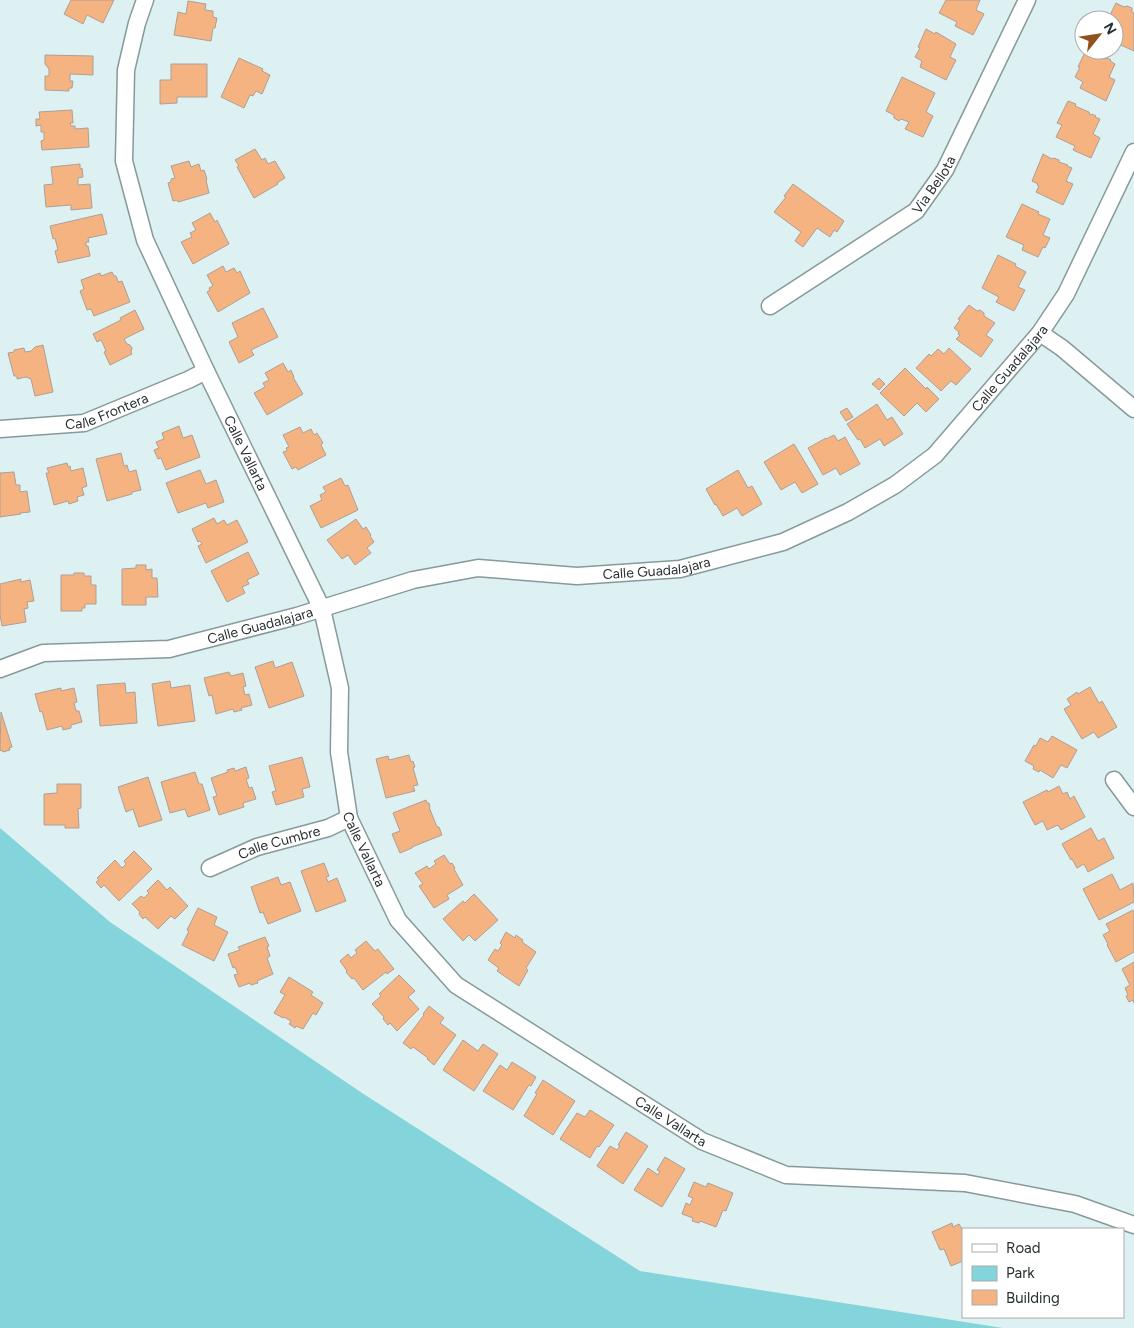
<svg xmlns="http://www.w3.org/2000/svg" width="1134" height="1328" viewBox="0 0 1134 1328" font-family="Figtree,sans-serif">
<style>
.green{fill:#84d4dc}
.building{fill:#f5b382;stroke:#ad9f96}
.lines{fill:none;stroke-linecap:round;stroke-linejoin:round}
.minor-casing{stroke:#86999b;stroke-width:19}
.minor{stroke:#fff;stroke-width:16}
.labels{text-anchor:middle;stroke-width:4;stroke-linejoin:round;paint-order:stroke}
.street-label{font-size:14px;fill:#282f30;stroke:#fff}
</style>
<rect width="100%" height="100%" fill="#ddf1f3"/>
<path class="green" d="M0 828 110 922 362 1093 640 1271 1003 1328H0Z"/>
<path class="building" d="M71 0H114L103 23 87 15 83 24 64 14Z
M946 0H980L976 10 984 14 973 35 955 26 957 22 939 13Z
M188 1 206 4 205 10 213 11V17L217 18 215 28H213L211 41 174 35 178 12 186 14Z
M1116 3 1124 7 1127 6 1132 8V12L1134 13V51L1114 42V20L1108 19Z
M926 29 935 34 936 32 956 44 950 57 956 60 946 80 920 67 922 61 915 57 920 48 918 47Z
M1086 50 1095 54 1096 52 1103 56 1106 59 1107 58 1111 60 1110 61 1115 64 1109 77 1115 80 1106 101 1080 88 1083 82 1075 77 1080 67H1078Z
M45 55 93 56V75L70 74V81H73L72 88H69V91L45 90V76H49V69L45 64Z
M239 58 263 69 262 71 270 75 262 94 256 91 253 96 250 95 244 108 221 97Z
M171 64H207V97H177V103L160 104V80H171Z
M902 77 935 93 926 112 933 116 923 137 905 129 909 122 901 119 899 121 894 118V115L886 111Z
M1068 101 1076 104 1075 106 1089 112 1090 115H1091L1092 114 1096 116 1095 117 1100 119 1093 134 1100 138 1091 158 1073 150 1075 146 1056 137 1062 125 1057 123Z
M72 110 73 123H70L71 126H75V129L88 128 89 147 42 150 41 141 44 140V132H41V125L36 126V119H40L39 112Z
M255 149 262 160 265 158 268 164 275 161 285 178 277 183 278 184 254 198 237 167 239 166 235 160Z
M1043 154 1052 159 1054 158 1059 160V162L1068 165 1067 166 1072 168 1066 181 1073 184 1063 205 1036 192 1039 186 1037 185 1038 184 1032 181Z
M189 161 191 167 199 164 201 171 204 170 207 179 206 180 209 193 178 202 177 200 173 201 168 183 171 182V179L175 178 171 166Z
M80 164V169L82 168 83 177 78 178V185L90 184 92 208 71 210V205L46 207 44 185 53 184 51 167Z
M793 184 844 221 837 232 834 230 830 237 817 228 803 247 795 241 801 232 774 212 786 197 784 196Z
M1022 204 1039 212 1038 214 1050 219 1043 235 1050 238 1045 248 1043 247 1038 257 1022 250 1024 245 1006 237Z
M210 213 215 222 217 220 229 244 193 264 181 242 192 237 190 233 196 230 192 223Z
M102 214 107 234 88 238 89 242H86V246H88L90 256 58 263 55 251 58 250 55 238 53 239 50 226Z
M998 255 1016 264 1015 266 1026 272 1018 287 1025 290 1014 311 996 302 999 297 982 288Z
M223 266 226 272 234 268 237 273 240 271 250 293 218 312 207 292 210 290 209 288 213 286 207 275Z
M112 272 114 276H116L118 282 122 281 130 302 94 316 91 309 87 310 80 291 84 289 81 280 100 273 101 276Z
M969 305 977 311 980 310 984 313V316L995 323 986 335 993 340 981 357 956 339 960 335 958 334 959 332 954 328 960 320 958 319Z
M263 308 278 337 251 350 254 355 239 363 229 342 238 337 232 323Z
M135 310 144 329 124 339 127 344 130 345 132 348 131 352 132 354 110 365 104 352 106 351 103 344 101 340 97 342 93 334 121 320 120 318Z
M43 345 53 392 35 396 31 379 26 377 17 379V376H14L8 353 14 352V350L24 348 25 352 31 351 35 347Z
M949 348 971 369 956 385 951 381 941 391 916 368 929 354 931 356 938 349 944 354Z
M283 363 288 372 291 370 294 377H293L303 394 267 415 254 393 265 387 263 383 269 380 265 373Z
M905 368 926 389 927 387 939 399 926 412 917 403 904 416 880 393Z
M879 378 885 384 879 390 872 384Z
M877 404 887 420 892 417 903 434 884 446 880 439 865 448 860 439 858 440 847 424Z
M847 408 853 417 846 421 840 412Z
M179 426 183 438 192 435 200 457 166 470 161 458 158 459 154 450 159 448 156 442 164 439 162 433Z
M300 427 303 433 311 429 314 435 317 433 323 443 321 445 326 455 298 470 296 467 292 469 283 452 287 451 286 448 289 447 283 435Z
M834 435 838 441 845 437 860 464 840 475 836 468 823 475 808 448 826 438V439Z
M794 444 818 484 802 493 795 482 781 490 764 462Z
M121 453 124 466 127 465 129 472 136 470 141 490 132 492V494L107 501 96 459Z
M67 463 68 467 70 466 71 471 83 468 87 486 82 488 84 495 77 497 78 501 69 504 68 501 54 505 46 473H49L47 468Z
M200 470 206 484 216 480 224 502 208 508 206 503 178 513 166 483Z
M738 470 748 488 752 486 762 504 742 516 737 508 723 516 716 504 715 505 706 489Z
M14 472 16 485H20V492L27 491 30 512 20 513 21 514 0 517V473Z
M341 478 345 486 348 485 358 510 321 528 310 506 322 500 320 495 326 492 323 487Z
M214 518 217 524 224 520 227 525 237 520 248 542 206 563 198 546 202 544 200 541 198 542 192 529Z
M356 519 363 529 366 527 371 535 370 536 374 542 367 548 371 553 355 565 348 555 342 559 327 540Z
M248 552 259 574 247 580 249 584 242 587 245 593 227 602 211 571Z
M136 565H146V570L152 569V578H157L158 597H146V605H122V569L136 568Z
M74 573H84V576H91V585H96V604H85V608H82V611H61V575H74Z
M21 579V582L30 580 34 601 27 602 28 608 24 609 26 622 2 626 0 615V584Z
M273 661 275 668 292 662 304 696 269 708 255 667Z
M229 672 231 676 243 673 246 686 243 687 245 695 249 694 252 705 241 708 242 710 234 712 233 709 216 714 212 695 209 696 204 678Z
M170 681 171 688 190 685 195 721 158 726 152 684Z
M125 683 126 693 135 692 137 723 100 726 97 685Z
M1090 687 1099 703 1102 701 1117 727 1098 738 1094 732 1082 739 1064 709 1071 705 1067 699 1077 692 1078 694Z
M61 688V691L74 688 77 702 74 703 76 711H79L82 722 71 725V728L63 730 62 726 47 730 42 711 40 712 35 694Z
M1 712 12 747 9 748 10 750 3 752 2 750 0 751Z
M1052 736 1077 750 1067 768 1061 765 1053 778 1040 770 1039 772 1033 769 1034 766 1025 761 1034 745 1036 746 1040 738 1048 742Z
M409 755 411 762 413 761 415 767 413 768 418 785 413 786 415 791 386 798 376 759 388 756 389 760Z
M302 757 310 787 302 789 304 797 276 805 272 792 276 791 269 766Z
M246 767 249 778 246 779 249 788 252 787 256 799 243 803 244 807 219 815 213 797 217 796 211 778 228 772 227 770 234 768 235 771Z
M195 772 199 784H202L210 810 188 817 185 809 170 813 161 782Z
M148 777 162 820 139 827 133 809 126 812 118 787Z
M57 784H81V808L78 809 79 828H65V825H44V794L57 793Z
M1059 786 1063 794 1067 792 1070 799 1074 796 1085 817 1061 830 1058 825 1047 830 1043 821 1035 825 1023 802 1047 790 1048 792Z
M426 800 427 803H429L430 807H429L437 827H439L442 835 412 847V848L400 853 392 834 400 831 393 813Z
M1091 828 1098 841 1104 838 1114 858 1088 872 1084 864 1077 868 1072 859 1071 860 1062 844Z
M134 851 152 869 119 901 104 885 101 888 96 882 99 880 97 878 115 860 122 868 126 864 124 861Z
M444 855 450 864 452 863 455 868 454 869 463 885 447 895 449 899 434 908 419 886 423 884 415 873 427 866 429 869 436 864 434 861Z
M324 863 329 876 326 877 328 882 337 878 346 901 316 912 301 871Z
M1112 874 1120 890 1133 883 1134 902 1099 920 1083 889Z
M278 877 281 885 290 882 301 911 268 924 263 912 260 913 251 887Z
M158 880 167 890 170 887 188 906 175 919 171 916 158 929 145 917 143 919 139 914 140 912 132 904 141 896 144 898 149 893 147 891Z
M474 894 498 920 475 941 469 935 463 941 443 919 463 901 465 903Z
M198 908 217 917 214 925 228 932 214 961 182 945 189 931 187 930Z
M1133 910 1134 912V952L1116 962 1107 945 1108 944 1103 935 1110 931 1106 924Z
M506 932 515 938 516 935 523 940 522 942 536 952 526 968 528 970 519 986 497 971 499 968 488 960 495 949 498 951 502 945 500 943Z
M265 937 269 946 267 947 270 956 267 958 273 974 257 981 258 983 251 985 250 983 239 987 234 975 238 974 235 967 233 968 228 954 240 950 238 947Z
M366 941 375 951 378 949 394 969 387 974 386 972 363 990 354 978 352 979 346 972 347 971 340 961 348 954 351 958 357 953 355 950Z
M1134 962V1003L1133 1000 1129 1002 1126 996 1128 995 1125 988 1130 985 1122 969Z
M399 975 415 991 408 997 419 1009 397 1031 390 1023 388 1025 383 1019 384 1017 372 1004 381 996 379 994Z
M289 977 313 992 311 995 323 1003 316 1015 313 1013 303 1029 296 1026 295 1028 289 1024 291 1021 284 1017 283 1018 274 1013 285 995 280 992Z
M429 1006 444 1018 440 1023 456 1035 434 1065 427 1059 428 1058 413 1047 411 1049 403 1043 424 1015 423 1014Z
M463 1040 478 1051 483 1044 498 1054 474 1091 443 1070Z
M512 1062 536 1077 531 1086 529 1085 513 1110 483 1091 500 1065 507 1070Z
M543 1080 575 1101 553 1135 524 1116 537 1094 535 1093Z
M590 1110 614 1125 599 1147 597 1146 590 1158 560 1139 577 1113 585 1117Z
M626 1132 648 1146 623 1184 597 1166 610 1146 617 1150 620 1146 618 1145Z
M665 1157 685 1169 662 1207 634 1190 648 1168 658 1175 660 1171 657 1170Z
M694 1182 706 1187 708 1183 733 1193 726 1211 723 1210 716 1227 700 1221 699 1223 692 1221 693 1218 682 1214 686 1203 690 1205 693 1198 688 1196Z
M952 1223 953 1227 959 1224 963 1231V1261L951 1266 944 1249 940 1250 932 1232Z"/>
<g class="lines">
<g class="minor-casing">
<g id="minor">
<path id="s1" d="M145 0 137 23 126 70 124 161 145 240 206 371 322 609 340 688 339 752 349 818 398 920 456 985 702 1141 786 1175 965 1183 1075 1204 1134 1225"/>
<path id="s2" d="M770 306 916 211 945 170 1027 0"/>
<path d="M1040 333 1062 348 1134 409"/>
<path id="s3" d="M0 429 84 423 188 380 206 371"/>
<path id="s4" d="M0 669 43 653 169 649 297 616 413 580 478 568 577 576 680 569 783 542 848 512 895 485 935 455 1040 333 1066 294 1134 152"/>
<path d="M1114 780 1134 807"/>
<path id="s5" d="M210 868 257 847 328 828 349 818"/>
</g>
</g>
<use href="#minor" class="minor"/>
</g>
<g class="labels">
<g class="street-label">
<text dy="5" stroke="none"><textPath href="#s2" startOffset="206">Via Bellota</textPath></text>
<text dy="5" stroke="none"><textPath href="#s4" startOffset="1091">Calle Guadalajara</textPath></text>
<text dy="5" stroke="none"><textPath href="#s3" startOffset="109">Calle Frontera</textPath></text>
<text dy="5" stroke="none"><textPath href="#s1" startOffset="481">Calle Vallarta</textPath></text>
<text dy="5" stroke="none"><textPath href="#s4" startOffset="671">Calle Guadalajara</textPath></text>
<text dy="5" stroke="none"><textPath href="#s4" startOffset="266">Calle Guadalajara</textPath></text>
<text dy="5" stroke="none"><textPath href="#s5" startOffset="74">Calle Cumbre</textPath></text>
<text dy="5" stroke="none"><textPath href="#s1" startOffset="901">Calle Vallarta</textPath></text>
<text dy="5" stroke="none"><textPath href="#s1" startOffset="1321">Calle Vallarta</textPath></text>
</g>
</g>
<rect x="962" y="1228" width="162" height="90" fill="#ffffff" stroke="#a9acac"/>
<rect x="972" y="1244" width="25" height="8" fill="#ffffff" stroke="#a9acac"/>
<text x="1006" y="1253" font-size="15" fill="#282f30">Road</text>
<rect x="972" y="1266" width="25" height="15" fill="#84d4dc" stroke="#a9acac"/>
<text x="1006" y="1278" font-size="15" fill="#282f30">Park</text>
<rect x="972" y="1290" width="25" height="15" fill="#f5b382" stroke="#a9acac"/>
<text x="1006" y="1303" font-size="15" fill="#282f30">Building</text>
<g transform="translate(1099 35) rotate(60)"><circle r="24" fill="#ffffff" stroke="#a9acac"/>
<path d="M0-4L9 19L0 12L-9 19Z" fill="#92521b"/>
<text y="-8" font-size="14" font-weight="bold" text-anchor="middle" fill="#282f30">N</text>
</g>
</svg>
